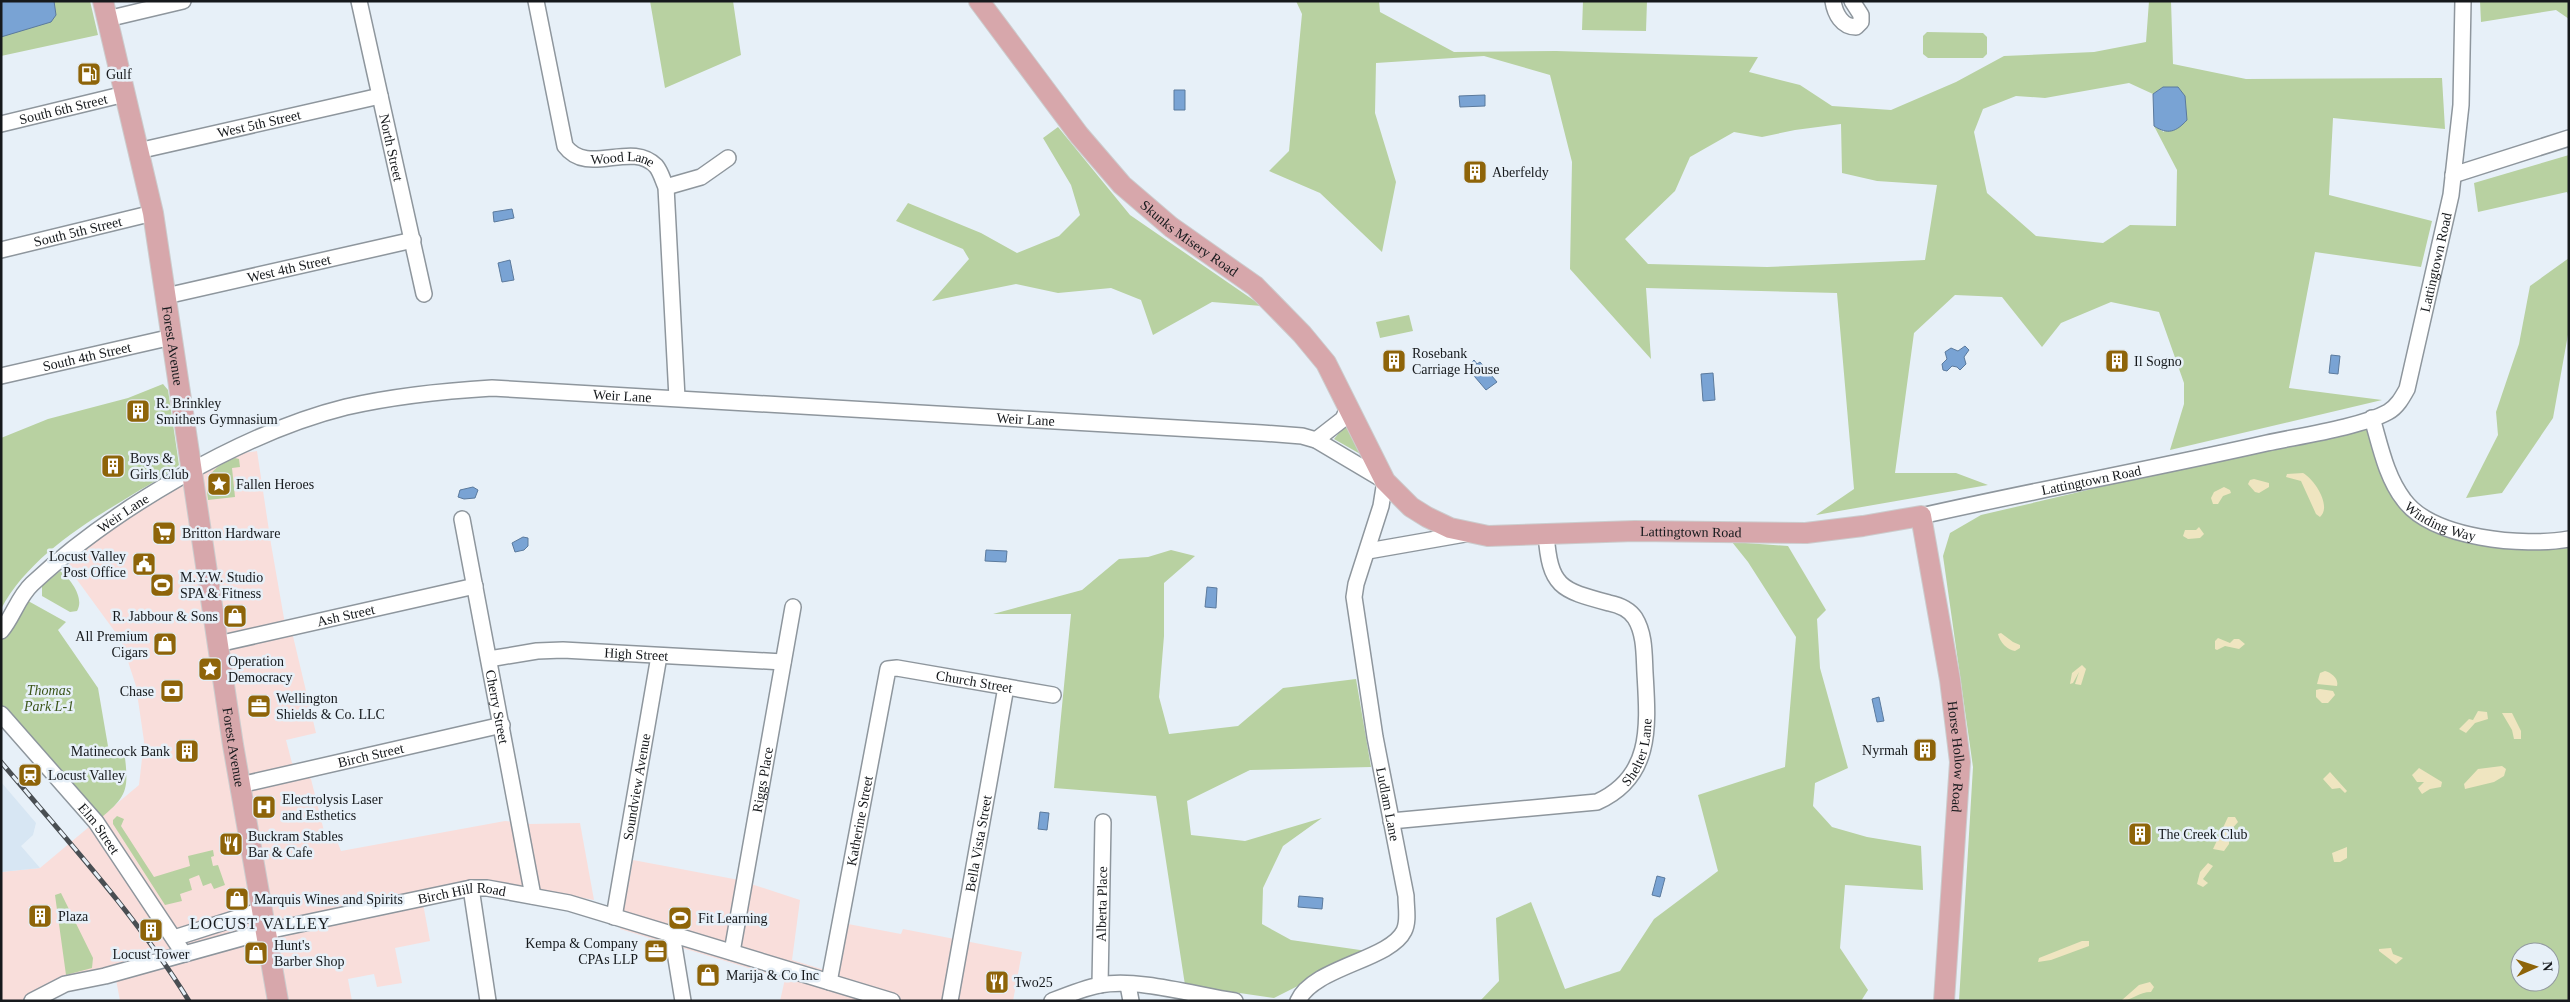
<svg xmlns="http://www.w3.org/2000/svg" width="2570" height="1002" viewBox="0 0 2570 1002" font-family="Georgia,serif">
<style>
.commercial{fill:#f9dedb}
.built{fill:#d7e6f3}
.green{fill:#b8d1a1;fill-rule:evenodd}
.sand{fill:#efe5c0}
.water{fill:#79a3d4;stroke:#5b7a9d}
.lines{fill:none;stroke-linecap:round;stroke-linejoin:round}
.minor-casing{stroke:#8e969d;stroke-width:18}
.major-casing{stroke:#cccccd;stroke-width:22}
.minor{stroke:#fff;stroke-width:15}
.major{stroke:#d7a7ab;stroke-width:20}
.rail-casing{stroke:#494e52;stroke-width:5}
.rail{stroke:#e7f0f8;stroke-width:3;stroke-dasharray:9;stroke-linecap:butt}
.labels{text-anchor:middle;stroke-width:5;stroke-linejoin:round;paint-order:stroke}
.poi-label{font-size:14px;fill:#16191c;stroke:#e7f0f8;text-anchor:start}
.street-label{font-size:14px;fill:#16191c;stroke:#e7f0f8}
.park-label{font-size:14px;font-style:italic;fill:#3b5519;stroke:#e7f0f8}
.quarter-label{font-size:16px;letter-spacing:1px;fill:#16191c;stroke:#e7f0f8}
</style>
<rect width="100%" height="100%" fill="#e7f0f8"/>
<path class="commercial" d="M257 451 271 544 285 624 292 632 316 733 286 740 292 763 311 779 324 831H333L341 851 505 821 530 824 580 823 594 900 482 879 421 893 430 941 395 948 402 983 377 987 374 974 348 979 352 1001H120L115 974 31 1001H1V872L40 868 139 785 144 741 136 686 121 640 67 566 130 513 234 454Z
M633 860 739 880 800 900 792 960 838 974 848 924 901 934 903 929 1022 952 1013 1001H780L785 979 620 929Z"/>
<path class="built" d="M1 782 36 823 33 835 21 846 40 868 1 872Z"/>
<path class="green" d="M1 1H90L98 35 1 56Z
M650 1H733L741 55 665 88Z
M1296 1H1379L1380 12 1454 52 1556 51 1758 57 1749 72 1800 85 1832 106 1891 110 1956 82 2004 56 2094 52 2146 42 2149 1H2171L2173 64 2246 79 2442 78 2445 129 2333 118 2329 195 2432 221 2421 267 2315 252 2289 388 2382 400 2170 450 2184 404V383L2159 312 2111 302 2061 323 2042 347 2002 297 1955 295 1914 333 1895 473H1956L1988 485 1816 515 1854 489 1837 293 1646 288 1651 359 1570 269 1572 162 1550 75 1484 56 1376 63 1375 113 1396 182 1382 252 1320 193 1269 171 1289 151 1302 14ZM2129 83 2153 94 2163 87H2178L2164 132 2154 126 2177 170 2176 226 2130 225 2103 243 2036 236 1987 193 1974 132 1983 109 2016 96 2045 98ZM1841 124 1842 173 1877 181 1937 185 1925 260 1767 267 1648 264 1625 239 1675 191 1690 157 1734 132 1762 137 1795 130Z
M1583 1H1647L1646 31 1582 30Z
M2480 1H2569V19L2556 10 2481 22Z
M1927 32 1983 33 1987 37V54L1983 58H1928L1923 54V36Z
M1058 127 1130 215 1262 306 1212 302 1153 335 1141 300 1111 288 1058 293 1016 284 932 301 969 259 963 249 896 221 908 203 981 233 1017 253 1059 236 1080 215 1071 185 1043 138Z
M2569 155V196L2567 192 2478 212 2474 183Z
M2569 258V329L2553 418 2502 493 2466 498 2498 435 2496 412 2519 344 2530 286Z
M1409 315 1413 331 1380 338 1376 322Z
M163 384 168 390 179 465C163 478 144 487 127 498 80 526 27 560 1 609V438L48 419 128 398Z
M1349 421 1362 455 1334 439Z
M2371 424 2400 500 2504 547 2541 549 2569 545V1001H1959L1973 767 1943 556 1950 533 1981 515ZM2520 952H2550V982H2520Z
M235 458 239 459 240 467 232 468 235 497 208 500C204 475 213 467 235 458Z
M1732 542 1788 546 1826 610 1817 619 1820 668 1848 768 1815 783 1813 806 1832 827 1867 837 1921 846 1923 890 1845 885 1840 948 1868 990 1861 1001H1480L1499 981 1496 918 1531 902 1565 989 1620 971 1654 919 1718 871 1698 795 1785 767 1796 637 1748 562Z
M1171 550 1195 556 1164 583V636L1159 697 1169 734 1238 726 1283 688 1356 679 1371 767 1250 770 1187 801 1191 835 1245 841 1322 818 1283 846 1263 888 1262 924 1291 940 1367 951 1274 998 1185 985 1156 796 1054 788 1071 614H993L1082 590 1119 559 1148 557Z
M60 571C70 578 85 598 77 611L70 612 42 596V586Z
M21 597 66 622 58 630 98 688 109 752 124 749C129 791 129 795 96 822L1 714 2 631Z
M117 816 124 819 121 826 154 877 190 866 188 856 213 850 214 856 211 857 213 866 218 865 225 885 214 889 211 883 203 886 199 875 189 879 192 890 180 894 182 901 165 905 113 824V820Z
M61 893 93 958 92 968 66 975 55 895Z"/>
<path class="sand" d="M2303 473C2315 480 2332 506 2320 517L2316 514 2301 481 2286 477 2287 474Z
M2254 479 2269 483V487L2259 493 2255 492 2248 484 2250 480Z
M2224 487 2230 490 2231 493 2223 496 2218 504H2213L2211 498 2214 492Z
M2199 527 2204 534 2200 538 2188 539 2183 536 2185 530H2196Z
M2001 633 2013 642 2020 645V648L2015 651C2007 650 2000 642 1998 634Z
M2218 638 2230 643 2234 639H2239L2245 644 2239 649 2225 646 2217 650 2215 649V641Z
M2082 665 2086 669 2081 685 2075 684 2079 672 2073 683 2070 684 2072 673Z
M2325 671C2332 673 2339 679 2337 686L2317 684 2320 673Z
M2320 689 2333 691 2335 695 2328 703H2322L2316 697V690Z
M2478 711 2487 712 2488 719 2475 723 2466 733 2459 729 2469 719 2473 720Z
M2502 713H2512L2521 731V739H2514L2512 730Z
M2502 766 2506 769 2504 776 2494 782 2465 789 2464 784 2478 769Z
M2419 768 2442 782 2441 787 2430 789 2422 794 2418 788 2424 782H2417L2412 775Z
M2330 772 2347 791 2345 793 2340 788 2332 789 2323 779Z
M2228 817H2235L2238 822 2229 832V844L2224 851 2213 849Z
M2347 847V858L2340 862H2334L2332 853Z
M2208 863 2213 866 2203 879 2208 883 2203 887 2197 884 2200 872Z
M2082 941H2089V946L2051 960 2038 962 2039 958Z
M2391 948 2393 954 2403 958 2396 964 2379 951V949Z
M2150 982 2154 987 2151 992C2138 992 2132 1001 2122 1000L2139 985Z"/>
<path class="water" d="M1 1H54L56 15 51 22 1 37Z
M2163 87H2178L2185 96 2187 120C2176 132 2168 135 2154 126L2153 94Z
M1174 90H1185V110H1174Z
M1485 95V106L1460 107 1459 96Z
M512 209 514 218 494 222 493 212Z
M510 260 514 280 502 282 498 263Z
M1965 346 1969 350 1964 357 1966 364 1960 370 1957 367 1952 366 1947 371 1943 370 1942 364 1947 359 1945 352 1951 348 1958 351Z
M2331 355 2340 356 2338 374 2329 373Z
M1474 360 1477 364 1480 362 1497 382 1486 390 1469 370 1472 368 1469 365Z
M1713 373 1715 400 1703 401 1701 374Z
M473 487 478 490 475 498 464 499 458 497 460 490Z
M523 537 528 538V546L524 550 515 552 512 543Z
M986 550 1007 551 1006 562 985 561Z
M1207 587 1217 588 1216 608 1205 607Z
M1879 697 1884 721 1877 722 1872 699Z
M1040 812 1049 813 1047 830 1038 829Z
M1657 876 1665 878 1660 897 1652 895Z
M1299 896 1323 898 1322 909 1298 907Z"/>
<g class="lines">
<g class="minor-casing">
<g id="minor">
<path id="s1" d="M359 1 424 294"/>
<path id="s2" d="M536 1 565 146C588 177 631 140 656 166 661 172 663 181 666 187L677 398"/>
<path d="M1833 1C1835 14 1842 27 1856 27L1861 22V15L1852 1"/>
<path d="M107 19 183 1"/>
<path id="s3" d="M1 124 125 94"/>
<path id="s4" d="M138 151 380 96"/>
<path d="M2453 175 2569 138"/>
<path d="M666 187 701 177 728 158"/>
<path id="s5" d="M1 250 153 213"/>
<path id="s6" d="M166 296 413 240"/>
<path id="s7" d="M1 376 172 337"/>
<path id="s8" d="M2372 418C2380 445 2386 477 2404 500 2433 539 2524 547 2569 539"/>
<path d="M1316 440 1343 419 1349 406"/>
<path id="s9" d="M1921 516C2036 490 2152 469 2267 443 2299 436 2361 427 2388 412 2397 407 2402 398 2407 389L2451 195 2461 105 2463 1"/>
<path id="s10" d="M462 519 533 896"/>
<path d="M1368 551 1465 534"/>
<path id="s11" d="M1 631C13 617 18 597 32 584 110 511 241 433 346 407 394 396 442 391 492 388L1262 433 1302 436 1316 440 1385 481 1381 506 1356 584 1354 597 1375 737 1406 896C1406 908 1409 921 1404 931 1390 960 1313 967 1298 1001"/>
<path id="s12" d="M218 644 475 586"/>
<path id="s13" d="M489 659 537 651 563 650 783 662"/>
<path id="s14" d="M1 714 96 822 184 954"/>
<path id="s15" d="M240 785 502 725"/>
<path id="s16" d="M1391 821 1597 802C1653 777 1648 725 1645 673 1644 655 1645 634 1635 618 1629 609 1619 605 1609 603 1560 590 1550 587 1546 534"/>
<path d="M471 888 488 1001"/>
<path id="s17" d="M614 917 659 656"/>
<path d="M672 934 683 1001"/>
<path d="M174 938 262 910"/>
<path id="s18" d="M732 952 793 607"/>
<path id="s19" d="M829 982 888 669 897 668 1053 695"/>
<path id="s20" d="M1100 985 1103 822"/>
<path d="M1128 985 1131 1001"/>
<path id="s21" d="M32 1001 65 984 105 976 267 931 471 888H487L569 903 892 1001"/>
<path id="s22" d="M950 1001 1006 687"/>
<path d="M1052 1001C1067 995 1084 988 1100 985 1138 978 1195 995 1235 1001"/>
</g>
</g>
<g class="major-casing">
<g id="major">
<path id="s23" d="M103 1 153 213 233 745 278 1001"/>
<path id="s24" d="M979 1 1079 135 1122 185 1171 227 1255 286 1302 334 1326 363 1385 481 1411 507 1427 517 1450 528 1488 536 1635 531 1806 533 1863 526 1921 516 1950 680 1960 762 1944 1001"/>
</g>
</g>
<use href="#minor" class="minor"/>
<use href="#major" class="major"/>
<g class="rail-casing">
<path id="rail" d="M1 762C66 839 136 915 189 1001"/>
</g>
<use href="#rail" class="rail"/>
</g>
<defs>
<g id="fuel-square" transform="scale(1.25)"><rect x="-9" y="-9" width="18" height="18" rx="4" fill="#8e6409" stroke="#e7f0f8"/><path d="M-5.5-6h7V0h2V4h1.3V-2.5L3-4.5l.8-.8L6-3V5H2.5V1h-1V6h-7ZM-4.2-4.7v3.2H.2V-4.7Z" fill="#fff"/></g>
<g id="building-square" transform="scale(1.25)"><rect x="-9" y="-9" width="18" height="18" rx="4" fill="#8e6409" stroke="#e7f0f8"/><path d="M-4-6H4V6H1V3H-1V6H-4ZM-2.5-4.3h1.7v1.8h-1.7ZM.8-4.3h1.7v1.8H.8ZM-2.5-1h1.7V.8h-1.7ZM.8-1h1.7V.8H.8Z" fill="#fff"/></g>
<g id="sight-square" transform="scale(1.25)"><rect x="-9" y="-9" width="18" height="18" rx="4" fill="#8e6409" stroke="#e7f0f8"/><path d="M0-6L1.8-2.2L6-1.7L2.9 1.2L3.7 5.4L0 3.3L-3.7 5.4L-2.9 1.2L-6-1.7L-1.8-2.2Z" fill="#fff"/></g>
<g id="supermarket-square" transform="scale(1.25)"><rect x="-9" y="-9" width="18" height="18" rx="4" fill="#8e6409" stroke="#e7f0f8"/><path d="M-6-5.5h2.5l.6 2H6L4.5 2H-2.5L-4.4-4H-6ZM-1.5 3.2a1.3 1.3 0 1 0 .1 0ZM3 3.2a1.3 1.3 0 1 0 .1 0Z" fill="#fff"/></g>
<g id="civic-square" transform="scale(1.25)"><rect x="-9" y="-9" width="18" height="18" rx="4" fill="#8e6409" stroke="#e7f0f8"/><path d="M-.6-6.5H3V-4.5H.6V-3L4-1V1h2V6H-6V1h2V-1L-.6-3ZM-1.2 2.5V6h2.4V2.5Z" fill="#fff"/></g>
<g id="stadium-square" transform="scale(1.25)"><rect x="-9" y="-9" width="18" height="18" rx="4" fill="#8e6409" stroke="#e7f0f8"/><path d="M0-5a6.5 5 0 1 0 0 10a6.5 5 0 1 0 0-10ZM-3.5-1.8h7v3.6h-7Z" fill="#fff"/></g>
<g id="shop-square" transform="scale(1.25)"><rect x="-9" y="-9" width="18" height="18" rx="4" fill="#8e6409" stroke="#e7f0f8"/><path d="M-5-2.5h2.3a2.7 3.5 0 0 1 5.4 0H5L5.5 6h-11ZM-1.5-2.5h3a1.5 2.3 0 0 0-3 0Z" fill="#fff"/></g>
<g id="bank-square" transform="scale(1.25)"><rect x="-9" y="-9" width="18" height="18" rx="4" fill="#8e6409" stroke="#e7f0f8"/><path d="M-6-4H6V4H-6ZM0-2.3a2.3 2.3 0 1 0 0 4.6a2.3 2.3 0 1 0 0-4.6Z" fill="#fff"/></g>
<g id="office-square" transform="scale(1.25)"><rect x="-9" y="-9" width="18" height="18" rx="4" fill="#8e6409" stroke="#e7f0f8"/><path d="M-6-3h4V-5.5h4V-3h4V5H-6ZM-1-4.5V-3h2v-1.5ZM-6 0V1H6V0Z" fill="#fff"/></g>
<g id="station-square" transform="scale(1.25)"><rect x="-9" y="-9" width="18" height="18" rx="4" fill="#8e6409" stroke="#e7f0f8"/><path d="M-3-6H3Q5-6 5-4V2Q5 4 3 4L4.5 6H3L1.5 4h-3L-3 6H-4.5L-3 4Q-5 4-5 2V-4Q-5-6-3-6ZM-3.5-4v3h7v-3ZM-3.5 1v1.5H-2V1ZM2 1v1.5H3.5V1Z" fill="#fff"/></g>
<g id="hospital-square" transform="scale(1.25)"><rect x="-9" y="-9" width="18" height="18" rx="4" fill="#8e6409" stroke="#e7f0f8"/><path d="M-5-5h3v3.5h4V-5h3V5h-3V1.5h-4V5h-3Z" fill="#fff"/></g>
<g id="restaurant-square" transform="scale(1.25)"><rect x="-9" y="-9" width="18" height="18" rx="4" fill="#8e6409" stroke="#e7f0f8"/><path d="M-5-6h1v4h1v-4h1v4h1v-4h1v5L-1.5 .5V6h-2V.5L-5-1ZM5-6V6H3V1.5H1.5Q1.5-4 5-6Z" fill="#fff"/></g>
</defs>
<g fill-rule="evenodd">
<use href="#fuel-square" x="89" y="74"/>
<use href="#building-square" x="1475" y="172"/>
<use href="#building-square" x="1394" y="361"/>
<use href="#building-square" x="2117" y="361"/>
<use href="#building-square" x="138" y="411"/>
<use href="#building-square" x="113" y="466"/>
<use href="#sight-square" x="219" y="484"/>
<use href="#supermarket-square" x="164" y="533"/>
<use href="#civic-square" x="144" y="564"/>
<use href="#stadium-square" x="162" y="585"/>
<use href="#shop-square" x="235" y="616"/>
<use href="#shop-square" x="165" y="644"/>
<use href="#sight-square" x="210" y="669"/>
<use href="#bank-square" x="172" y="691"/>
<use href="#office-square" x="259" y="706"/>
<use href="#building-square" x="1925" y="750"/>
<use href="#building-square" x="187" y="751"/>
<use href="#station-square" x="30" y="775"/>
<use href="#hospital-square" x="264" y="807"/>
<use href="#building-square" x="2140" y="834"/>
<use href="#restaurant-square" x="231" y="844"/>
<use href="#shop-square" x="237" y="899"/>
<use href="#building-square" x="40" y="916"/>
<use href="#stadium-square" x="680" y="918"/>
<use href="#building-square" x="151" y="930"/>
<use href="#office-square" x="656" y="951"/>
<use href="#shop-square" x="256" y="953"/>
<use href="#shop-square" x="708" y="975"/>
<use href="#restaurant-square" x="997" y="982"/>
</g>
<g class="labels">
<g class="poi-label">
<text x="106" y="79">Gulf</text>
<text x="1492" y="177">Aberfeldy</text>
<text x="1412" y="358">Rosebank<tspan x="1412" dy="16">Carriage House</tspan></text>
<text x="2134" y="366">Il Sogno</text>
<text x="156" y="408">R. Brinkley<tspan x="156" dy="16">Smithers Gymnasium</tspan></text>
<text x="130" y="463">Boys &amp;<tspan x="130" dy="16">Girls Club</tspan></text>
<text x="236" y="489">Fallen Heroes</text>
<text x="182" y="538">Britton Hardware</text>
<text x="126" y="561" text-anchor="end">Locust Valley<tspan x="126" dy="16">Post Office</tspan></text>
<text x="180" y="582">M.Y.W. Studio<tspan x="180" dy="16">SPA &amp; Fitness</tspan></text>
<text x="218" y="621" text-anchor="end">R. Jabbour &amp; Sons</text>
<text x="148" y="641" text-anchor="end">All Premium<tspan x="148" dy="16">Cigars</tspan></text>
<text x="228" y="666">Operation<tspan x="228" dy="16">Democracy</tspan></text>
<text x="154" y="696" text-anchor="end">Chase</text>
<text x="276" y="703">Wellington<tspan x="276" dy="16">Shields &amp; Co. LLC</tspan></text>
<text x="1908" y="755" text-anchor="end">Nyrmah</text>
<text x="170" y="756" text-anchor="end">Matinecock Bank</text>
<text x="48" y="780">Locust Valley</text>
<text x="282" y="804">Electrolysis Laser<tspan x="282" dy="16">and Esthetics</tspan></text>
<text x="2158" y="839">The Creek Club</text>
<text x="248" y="841">Buckram Stables<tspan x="248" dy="16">Bar &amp; Cafe</tspan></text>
<text x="254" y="904">Marquis Wines and Spirits</text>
<text x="58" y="921">Plaza</text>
<text x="698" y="923">Fit Learning</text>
<text x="638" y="948" text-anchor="end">Kempa &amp; Company<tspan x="638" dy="16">CPAs LLP</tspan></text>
<text x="274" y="950">Hunt's<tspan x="274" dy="16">Barber Shop</tspan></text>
<text x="151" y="959" text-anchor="middle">Locust Tower</text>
<text x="726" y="980">Marija &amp; Co Inc</text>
<text x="1014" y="987">Two25</text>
</g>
<g class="street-label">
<text dy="5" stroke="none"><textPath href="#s3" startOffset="64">South 6th Street</textPath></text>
<text dy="5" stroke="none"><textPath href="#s4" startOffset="124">West 5th Street</textPath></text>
<text dy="5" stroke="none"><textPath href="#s1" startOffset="150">North Street</textPath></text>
<text dy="5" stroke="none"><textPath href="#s2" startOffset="210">Wood Lane</textPath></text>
<text dy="5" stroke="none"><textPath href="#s5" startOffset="79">South 5th Street</textPath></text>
<text dy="5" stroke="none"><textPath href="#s24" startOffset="319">Skunks Misery Road</textPath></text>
<text dy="5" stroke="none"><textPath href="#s9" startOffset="639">Lattingtown Road</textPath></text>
<text dy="5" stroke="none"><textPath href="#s6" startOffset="126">West 4th Street</textPath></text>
<text dy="5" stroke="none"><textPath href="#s23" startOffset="352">Forest Avenue</textPath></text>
<text dy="5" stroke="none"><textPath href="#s7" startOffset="88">South 4th Street</textPath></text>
<text dy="5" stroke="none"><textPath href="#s11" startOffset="698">Weir Lane</textPath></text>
<text dy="5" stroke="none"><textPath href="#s11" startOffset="1102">Weir Lane</textPath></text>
<text dy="5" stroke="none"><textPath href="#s9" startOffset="174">Lattingtown Road</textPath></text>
<text dy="5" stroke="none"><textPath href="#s11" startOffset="172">Weir Lane</textPath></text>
<text dy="5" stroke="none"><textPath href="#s8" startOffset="132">Winding Way</textPath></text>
<text dy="5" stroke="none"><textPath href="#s24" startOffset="960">Lattingtown Road</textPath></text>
<text dy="5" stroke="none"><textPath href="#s12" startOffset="131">Ash Street</textPath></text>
<text dy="5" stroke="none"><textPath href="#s13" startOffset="148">High Street</textPath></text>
<text dy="5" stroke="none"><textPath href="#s19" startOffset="406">Church Street</textPath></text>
<text dy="5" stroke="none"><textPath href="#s10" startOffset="191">Cherry Street</textPath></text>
<text dy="5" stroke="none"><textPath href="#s23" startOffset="758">Forest Avenue</textPath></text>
<text dy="5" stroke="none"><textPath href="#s16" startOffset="275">Shelter Lane</textPath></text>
<text dy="5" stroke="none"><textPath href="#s15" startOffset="134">Birch Street</textPath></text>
<text dy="5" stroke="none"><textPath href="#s24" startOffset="1435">Horse Hollow Road</textPath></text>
<text dy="5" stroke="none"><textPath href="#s18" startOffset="175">Riggs Place</textPath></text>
<text dy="5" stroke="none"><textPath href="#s17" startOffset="132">Soundview Avenue</textPath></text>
<text dy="5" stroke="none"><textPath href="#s11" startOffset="1804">Ludlam Lane</textPath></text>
<text dy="5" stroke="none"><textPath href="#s19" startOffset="164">Katherine Street</textPath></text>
<text dy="5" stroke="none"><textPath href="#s14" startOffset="151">Elm Street</textPath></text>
<text dy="5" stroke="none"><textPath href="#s22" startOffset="160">Bella Vista Street</textPath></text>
<text dy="5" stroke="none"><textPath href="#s21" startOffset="445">Birch Hill Road</textPath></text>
<text dy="5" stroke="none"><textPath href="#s20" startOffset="81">Alberta Place</textPath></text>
</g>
<g class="park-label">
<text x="49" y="695">Thomas<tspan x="49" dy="16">Park L-1</tspan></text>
</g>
<g class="quarter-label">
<text x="260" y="929">LOCUST VALLEY</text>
</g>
</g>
<rect width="2570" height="1002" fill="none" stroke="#16191c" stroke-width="5"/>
<g transform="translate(2535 967) rotate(87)"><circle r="24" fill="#e7f0f8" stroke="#939aa0"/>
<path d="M0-4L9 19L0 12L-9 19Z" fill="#8e6409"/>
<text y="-8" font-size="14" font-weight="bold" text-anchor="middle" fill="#16191c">N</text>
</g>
</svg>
